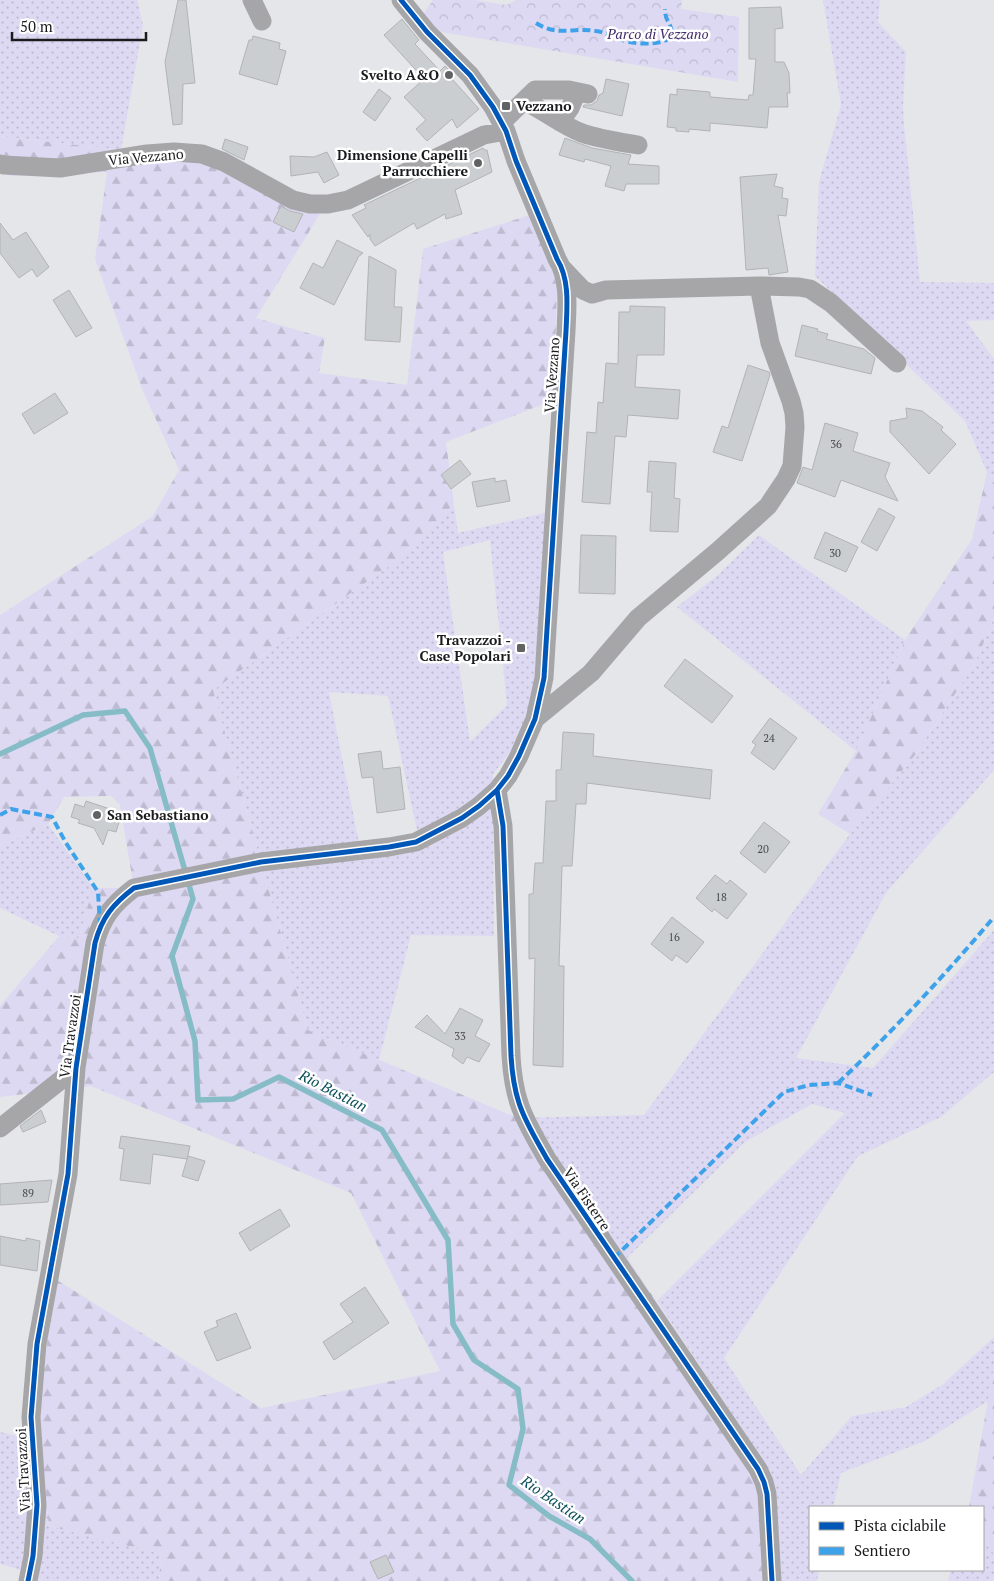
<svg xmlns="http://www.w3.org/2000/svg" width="994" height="1581" viewBox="0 0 994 1581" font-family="'PT Serif',serif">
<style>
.grass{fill:url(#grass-dots);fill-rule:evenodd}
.forest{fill:url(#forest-firs)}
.park{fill:url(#park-crowns)}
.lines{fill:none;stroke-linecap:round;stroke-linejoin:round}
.stream{stroke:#86bcc6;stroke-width:5.5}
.building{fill:#cbced0;stroke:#b1b3b5}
.minor{stroke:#a6a6a8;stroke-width:19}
.quiet{stroke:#3da2ea;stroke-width:4;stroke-dasharray:8 4;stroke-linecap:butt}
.cycleway-casing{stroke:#fff;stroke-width:8}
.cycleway{stroke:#0057b8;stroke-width:5}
.poi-dot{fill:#616264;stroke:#fff;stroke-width:2}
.labels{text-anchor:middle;stroke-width:5;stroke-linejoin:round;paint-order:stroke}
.number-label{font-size:11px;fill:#484a4c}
.park-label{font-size:14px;font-style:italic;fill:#3f2a6a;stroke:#fff}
.poi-label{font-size:14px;font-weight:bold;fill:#1a1b1d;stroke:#fff;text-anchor:end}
.street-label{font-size:14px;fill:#1a1b1d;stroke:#fff}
.water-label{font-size:15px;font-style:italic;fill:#0a4f5a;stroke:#fff}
</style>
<defs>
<pattern id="grass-dots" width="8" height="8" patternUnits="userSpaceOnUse" patternTransform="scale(1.25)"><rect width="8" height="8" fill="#ded9f3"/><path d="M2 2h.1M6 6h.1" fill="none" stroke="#bebad0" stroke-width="1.8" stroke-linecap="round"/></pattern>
<pattern id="forest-firs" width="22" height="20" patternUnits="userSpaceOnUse" patternTransform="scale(1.25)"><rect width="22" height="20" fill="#ded9f3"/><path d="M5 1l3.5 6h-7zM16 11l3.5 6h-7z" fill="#bebad0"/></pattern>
<pattern id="park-crowns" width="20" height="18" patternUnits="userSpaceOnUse" patternTransform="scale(1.25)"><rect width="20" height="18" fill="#ded9f3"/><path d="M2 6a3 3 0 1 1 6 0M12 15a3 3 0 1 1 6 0" fill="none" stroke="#bebad0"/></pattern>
</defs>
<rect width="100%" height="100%" fill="#e4e6e9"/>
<path class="grass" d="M0 0H137L143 25 121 150 6 137 0 133Z
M823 0H880L878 22 906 52 903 106 904 124 920 282 994 283V320L966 321 994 359V484L987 472 965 421 815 276 819 182 841 105Z
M454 504 458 533 545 513 533 709 521 738 493 774 494 936 411 935 379 1060 308 1030 213 690 395 562ZM490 540 507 705 470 742 443 552ZM329 692 388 696 418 835 359 843Z
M759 535 905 640 856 751 677 607 718 575Z
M994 618V770L886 893 796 1058 873 1068 994 930V1072L941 1117 858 1156 724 1358 801 1475 852 1416 906 1407 942 1385 994 1337V1366L988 1401 925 1441 841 1473 833 1507H810V1570H819L817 1581H768L765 1464 657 1301 845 1113 812 1104 745 1142 627 1258 618 1244 518 1118 644 1115 850 834 915 755 974 665Z
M48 824 93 888 79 938 59 936 0 908V846Z
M0 1432 40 1441 49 1526 161 1554 159 1581H38L39 1575 0 1564Z
M983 1540 994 1554V1576L993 1581H948L951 1570H983Z"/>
<path class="forest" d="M0 133 6 137 121 150 205 148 320 214 256 318 325 338 319 373 407 385 423 249 533 214 557 285 554 400 446 442 454 504 395 562 213 690 308 1030 518 1118 618 1244 765 1464 768 1581H159L161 1554 49 1526 38 1423 50 1317 57 1280 261 1408 440 1371 351 1193 91 1086 0 1097V1006L59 936 79 938 93 888H134L120 805 111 796 64 797 48 824 0 846V615L153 516 179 470 142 389 95 259 107 172 11 176 0 172Z
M987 472 994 484V618L974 665 915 755 850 834 818 814 856 751 905 640 972 539Z
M994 1366V1554L983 1540V1507H969Z"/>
<path class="park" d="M433 0H474L507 5 516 0H682L681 9 739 17 738 82 441 32 423 15Z"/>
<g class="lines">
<path class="stream" d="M0 754 83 715 125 711 150 748 193 899 172 956 195 1041 198 1100 233 1099 279 1077 382 1130 448 1240 453 1324 474 1360 518 1389 523 1429 509 1485 549 1516 590 1539 632 1581"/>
</g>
<path class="building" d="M178 0H186L195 83 183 84 182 124 173 125 165 62Z
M781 7 783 28 775 29V62H784L789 73 790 93H787L788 107H769L767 128 710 123V131L689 129V132L676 131V128L667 127 670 94 677 95V89L710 92V97L748 100 749 95H753L756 59H749V8Z
M402 19 419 40 415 44 440 71 445 66 454 75 452 79 479 109 457 128 452 119 427 141 416 129 426 120 404 97 424 79 384 35Z
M253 36 280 43 279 49 286 51 277 85 239 74 249 40H252Z
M606 79 629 84 622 116 583 107 584 105H591L597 101 599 95 603 93Z
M379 89 391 98 375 121 363 112Z
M565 138 592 148 631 155 628 164 659 166V184H626L624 191 605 186 611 166 585 159 584 162 559 155Z
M225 139 248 147 244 160 222 149Z
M483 148 484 150H487L492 172 455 190 462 214 446 219 445 214 417 229 414 223 375 246 370 239V234L368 237 352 215 366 208 364 205Z
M327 152 339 175 324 183 318 172 291 176 290 156 314 157Z
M777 174 774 186 783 188 782 198 788 199 786 216 778 215 788 272 769 275 768 268 746 270 740 177Z
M281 206 290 211 303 214 294 232 273 222Z
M0 223 13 240 26 232 49 267 37 277 32 269 19 278 0 253Z
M337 240 363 253 357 258H358L334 305 300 288 313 263 323 268Z
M369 256 396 270 394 307H402L400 342 365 340Z
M69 290 92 328 76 337 53 300Z
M630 306 665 307 664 355H637L635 387 680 390 678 419 628 415 626 437 615 436 610 504 582 502 587 432 596 433 598 402 603 403 606 363 618 364 619 312H630Z
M802 325 818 329 817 331 828 334 826 339 864 349 875 358 871 374 795 356Z
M748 365 769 372 770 375 742 461 713 452 722 426 728 428Z
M55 393 68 413 34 434 22 414Z
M906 408 922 411 943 427 941 430 956 444 929 474 890 432V421L907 418Z
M825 423 858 433 853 451 890 463 885 477 898 501 841 480 835 497 797 483 803 467 812 470Z
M460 460 471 474 451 489 441 475Z
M649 461 676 463 674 498 680 499 678 532 650 531 652 492H647Z
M495 478V482L506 480 510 501 477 507 472 482Z
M879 508 895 517 877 551 861 542Z
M825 532 858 547 846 572 814 558Z
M581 535 616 536 615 594 579 593Z
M685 659 733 696 712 723 664 686Z
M770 718 797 738 774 770 751 753 756 745 752 742Z
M563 732 594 734 593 756 712 770 710 799 587 783 586 804H576L572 866H562L559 966H564L563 1067 533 1065 535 958 529 959V894H533L535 863H543L546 801H556V770H561Z
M381 751 383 769 400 767 405 809 377 813 373 777 362 778 358 754Z
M86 801 122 813 116 832 108 830 103 845 94 828 78 823 80 820 71 817 75 804 84 807Z
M764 822 790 842 765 873 740 853Z
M715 875 727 884 730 880 747 894 727 919 714 909 712 912 696 898Z
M672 917 704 942 687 963 676 955 672 961 651 944Z
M460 1008 483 1020 475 1036 490 1044 479 1062 467 1057 463 1064 452 1056 454 1049 415 1027 427 1015 445 1034Z
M41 1110 46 1122 23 1132 20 1126Z
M121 1136 190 1146 187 1159 153 1154 150 1184 120 1180 124 1149 119 1148Z
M188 1156 205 1161 198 1181 182 1176Z
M52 1180 48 1202 0 1205V1184Z
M280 1209 290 1226 250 1251 239 1233Z
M0 1236 26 1241V1238L40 1241 37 1271 0 1265Z
M365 1287 389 1323 334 1360 323 1342 353 1322 340 1304Z
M236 1313 251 1348 217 1361 204 1332 218 1326 216 1321Z
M386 1555 394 1572 378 1579 370 1562Z"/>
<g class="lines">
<path class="minor" d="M252 0 262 21
M524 101C544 110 561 125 582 133 599 139 620 142 638 145
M560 122 570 108 577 92
M501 123 535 90H569L588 94
M0 164 4 165 60 168 147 154 174 152 202 154 224 162 293 200 310 204H328L348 200 484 135 506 131
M562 268 583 290 592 294 606 290 759 286 799 287 810 289 831 303 897 363
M535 719 591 673 638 618 718 551 768 506 786 479 792 466 795 427 794 413 791 401 770 343 759 286
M497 790 503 826 511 1056C512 1072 514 1088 519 1103 525 1122 537 1141 547 1159L758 1469 764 1482 767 1494 772 1581
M0 1128 76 1068
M28 1581 33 1556 37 1505 31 1417 37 1344 68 1174 76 1068 95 943C102 917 113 904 134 888L261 862 389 847 416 842 462 818 479 806 497 790 508 776 519 756 535 719 544 678 546 645 566 331C567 307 570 280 557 259L516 161 506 131 493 107 470 75 427 32 401 0"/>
<path class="quiet" d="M536 23C558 37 572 27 596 31 606 32 613 38 622 40 632 44 654 45 664 41 668 40 670 36 672 33 671 22 665 22 665 9
M0 815 11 809 52 817 66 843 98 892 100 924
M838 1083C893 1031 945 975 994 917
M614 1258 784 1092 809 1085 838 1083 872 1095"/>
<g class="cycleway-casing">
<path id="cycleway" d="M497 790 503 826 511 1056C512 1072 514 1088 519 1103 525 1122 537 1141 547 1159L758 1469 764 1482 767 1494 772 1581
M28 1581 33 1556 37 1505 31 1417 37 1344 68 1174 76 1068 95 943C102 917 113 904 134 888L261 862 389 847 416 842 462 818 479 806 497 790 508 776 519 756 535 719 544 678 546 645 566 331C567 307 570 280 557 259L516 161 506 131 493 107 470 75 427 32 401 0"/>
</g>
<use href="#cycleway" class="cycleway"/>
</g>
<g class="poi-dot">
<circle cx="449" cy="75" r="5"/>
<rect x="501" y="101" width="10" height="10" rx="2.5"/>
<circle cx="478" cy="163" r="5"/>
<rect x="516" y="643" width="10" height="10" rx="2.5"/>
<circle cx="97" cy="815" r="5"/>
</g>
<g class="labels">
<g class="number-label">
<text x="836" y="448">36</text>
<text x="835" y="557">30</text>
<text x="769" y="742">24</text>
<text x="763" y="853">20</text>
<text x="721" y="901">18</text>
<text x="674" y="941">16</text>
<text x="460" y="1040">33</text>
<text x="28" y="1197">89</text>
</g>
<g class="park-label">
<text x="658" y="39">Parco di Vezzano</text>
</g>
<g class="poi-label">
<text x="439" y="80">Svelto A&amp;O</text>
<text x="516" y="111" text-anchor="start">Vezzano</text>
<text x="468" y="160">Dimensione Capelli<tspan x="468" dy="16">Parrucchiere</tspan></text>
<text x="511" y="645">Travazzoi -<tspan x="511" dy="16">Case Popolari</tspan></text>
<text x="107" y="820" text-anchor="start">San Sebastiano</text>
</g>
<g class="street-label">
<text transform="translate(146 157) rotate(-5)" y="5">Via Vezzano</text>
<text transform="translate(552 375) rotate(-86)" y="5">Via Vezzano</text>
<text transform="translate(70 1036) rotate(-82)" y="5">Via Travazzoi</text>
<text transform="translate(587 1199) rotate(56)" y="5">Via Fisterre</text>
<text transform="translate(23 1470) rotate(-93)" y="5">Via Travazzoi</text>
</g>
<g class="water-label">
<text transform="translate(333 1091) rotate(27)" y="5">Rio Bastian</text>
<text transform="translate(553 1500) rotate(34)" y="5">Rio Bastian</text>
</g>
</g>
<rect x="809" y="1506" width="175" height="65" fill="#ffffff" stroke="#a3a4a5"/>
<rect x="819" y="1522" width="25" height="8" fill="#0057b8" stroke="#a3a4a5"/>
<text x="854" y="1531" font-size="15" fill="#1a1b1d">Pista ciclabile</text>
<rect x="819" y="1547" width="25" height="8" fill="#3da2ea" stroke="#a3a4a5"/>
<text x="854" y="1556" font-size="15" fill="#1a1b1d">Sentiero</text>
<path d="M12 32v8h134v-8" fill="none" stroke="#1a1b1d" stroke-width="2.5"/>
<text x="20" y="32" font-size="15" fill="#1a1b1d" stroke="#ffffff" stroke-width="4" paint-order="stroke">50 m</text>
</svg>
